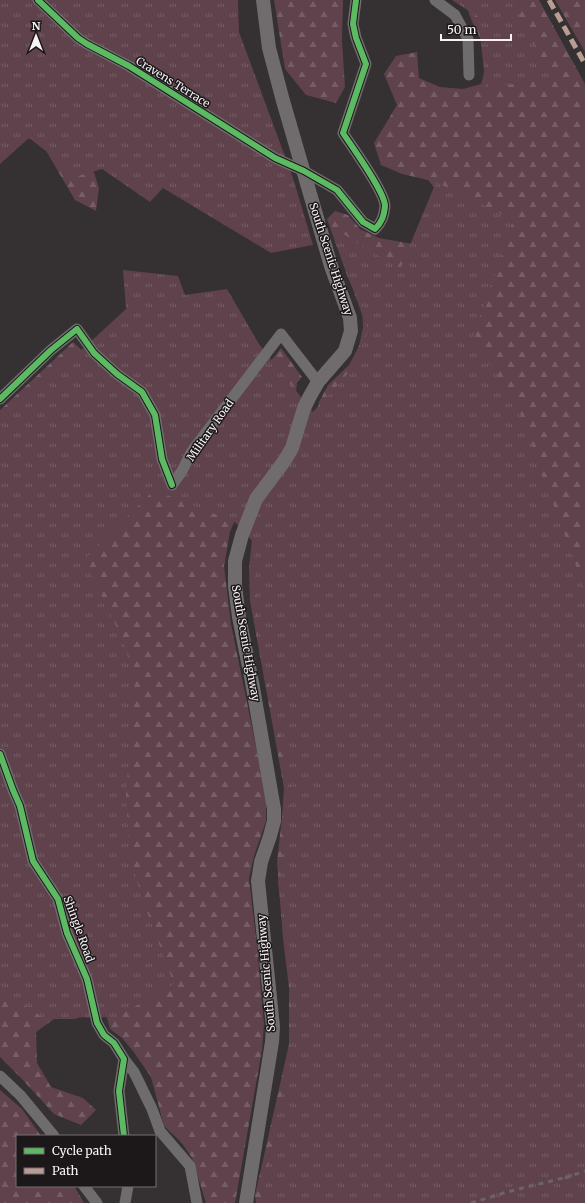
<svg xmlns="http://www.w3.org/2000/svg" width="585" height="1203" viewBox="0 0 585 1203" font-family="Merriweather,serif">
  <style>
    .forest { fill: url(#forest-firs) }
    .park { fill: url(#park-tufts) }
    .lines { fill: none; stroke-linecap: round; stroke-linejoin: round }
    .minor { stroke: #6e6c6d; stroke-width: 11 }
    .major { stroke: #706c6e; stroke-width: 14 }
    .rail { stroke: #6a6668; stroke-width: 3; stroke-dasharray: 5 5; stroke-linecap: butt }
    .quiet { stroke: #b99d93; stroke-width: 5; stroke-dasharray: 10 5; stroke-linecap: butt }
    .cycleway-casing { stroke: #1c1819; stroke-width: 8 }
    .cycleway { stroke: #5cba63; stroke-width: 6 }
    .labels { text-anchor: middle; dominant-baseline: central; stroke-width: 3; stroke-linejoin: round; paint-order: stroke }
    .street-label { font-size: 11px; fill: #f8f2f4; stroke: #1c1819 }
  </style>
  <defs>
    <pattern id="forest-firs" width="22" height="20" patternUnits="userSpaceOnUse"><rect width="22" height="20" fill="#5f424b"/><path d="M5 1l3.5 6h-7zM16 11l3.5 6h-7z" fill="#775e66"/></pattern>
    <pattern id="park-tufts" width="24" height="20" patternUnits="userSpaceOnUse"><rect width="24" height="20" fill="#5f424b"/><path d="M3 7l-1-3M5 7V3M7 7l1-3M15 17l-1-3M17 17v-4M19 17l1-3" fill="none" stroke="#775e66"/></pattern>
  </defs>
  <rect width="100%" height="100%" fill="#353032"/>
  <path class="forest" d="M0 0 83 139 99 188 96 211 75 200 39 139 8 138Z
    M274 0H343L342 41 345 87 336 103 306 95 285 69Z
    M468 0H539L585 84V1161L449 1203H256L255 1195 263 1160 289 1044V988L283 938 277 862 282 817 284 788 250 601 249 568 252 540 302 456 319 402 328 385 349 365 359 346 363 327 362 307 348 278 327 219 335 211 348 215 360 229 379 238 435 248 440 195 428 180 402 174 381 165 374 143 397 105 384 74 396 56 417 52 419 78 440 87 463 89 481 84C485 72 487 56 483 44 479 33 464 12 468 0Z
    M555 0H585V52Z
    M73 342 129 394 199 452 281 348 302 377 297 383 294 409 247 491 230 532 224 566 231 624 266 796V821L254 856 249 878 257 946 264 1024 262 1050 235 1203H206L192 1158 182 1143 164 1126 151 1077 133 1051 122 1038 110 1029 96 976 0 730V410Z
    M0 793 85 1010 76 1019H54L36 1032 37 1063 51 1087 83 1098 96 1110 81 1125 54 1114 21 1078 0 1057Z
    M0 1090 22 1109 41 1136H17V1186H74L84 1203H0Z"/>
  <path class="park" d="M0 0H238L239 32 293 178 313 245 271 253 163 188 150 202 102 169 78 176 29 138 0 164Z
    M452 0H511L551 77 486 89 478 17Z
    M436 182 514 220 473 336 519 410 585 591V1203H263L271 1145 289 1061 291 986 278 883 286 840 290 790 282 745 258 638 254 543 235 522 154 490 84 560 123 640 135 680 126 794 130 860 149 917 174 984 117 1017 43 1018 6 993 0 994V425L126 309 123 270 178 276 185 295 227 289 259 344 313 412 352 369 368 331 334 237 337 230 400 269Z"/>
  <g class="lines">
    <path class="minor" d="M38 0 78 38 87 44 129 66 275 158 304 171 337 190 363 222 375 229C382 222 384 216 385 206 385 192 352 147 343 133L366 64 356 38 353 24 356 0
      M435 0 455 15 468 39 469 75
      M0 399 51 350 77 329 94 353 117 374 142 392 155 415 162 459 172 485
      M172 485 182 471 192 451 281 334 318 382
      M0 754 13 790 20 806 33 861 58 899 67 933 87 979 97 1023 104 1035 114 1043 124 1059 119 1091 124 1136
      M124 1059 134 1072 152 1109 160 1131 190 1166 197 1203
      M0 1076 21 1096 54 1136
      M84 1186 97 1203
      M125 1203 128 1186"/>
    <path class="major" d="M246 1203 272 1042 273 1027 258 881 261 862 270 836 274 821V809L252 682 239 617 235 586V561L242 535 256 499 285 460 292 448 304 408 310 396 318 382 345 351 351 331 350 318 331 266 283 101 269 48 263 0"/>
    <path class="rail" d="M565 1178 585 1171
      M471 1203 507 1192 571 1176"/>
    <path class="quiet" d="M549 0 585 64"/>
    <defs>
      <path id="cycleway" d="M38 0 78 38 87 44 129 66 275 158 304 171 337 190 363 222 375 229C382 222 384 216 385 206 385 192 352 147 343 133L366 64 356 38 353 24 356 0
        M0 399 51 350 77 329 94 353 117 374 142 392 155 415 162 459 172 485
        M0 754 13 790 20 806 33 861 58 899 67 933 87 979 97 1023 104 1035 114 1043 124 1059 119 1091 124 1136"/>
    </defs>
    <use href="#cycleway" class="cycleway-casing"/>
    <use href="#cycleway" class="cycleway"/>
  </g>
  <g class="labels">
    <g class="street-label">
      <text transform="translate(173 82) rotate(32)">Cravens Terrace</text>
      <text transform="translate(331 259) rotate(72)">South Scenic Highway</text>
      <text transform="translate(210 430) rotate(-55)">Military Road</text>
      <text transform="translate(246 643) rotate(80)">South Scenic Highway</text>
      <text transform="translate(79 929) rotate(70)">Shingle Road</text>
      <text transform="translate(266 973) rotate(-95)">South Scenic Highway</text>
    </g>
  </g>
  <rect x="16" y="1135" width="140" height="52" fill="#1c1819" stroke="#746f71"/>
  <rect x="24" y="1148" width="20" height="6" fill="#5cba63" stroke="#746f71"/>
  <text x="52" y="1155" font-size="12" fill="#f8f2f4">Cycle path</text>
  <rect x="24" y="1168" width="20" height="6" fill="#b99d93" stroke="#746f71"/>
  <text x="52" y="1175" font-size="12" fill="#f8f2f4">Path</text>
  <g transform="translate(36 36)" stroke="#1c1819" stroke-width="3" paint-order="stroke">
  <path d="M0-3L7 15L0 10L-7 15Z" fill="#f8f2f4"/>
  <text y="-6" font-size="11" font-weight="bold" text-anchor="middle" fill="#f8f2f4">N</text>
  </g>
  <path d="M441 34v6h70v-6" fill="none" stroke="#f8f2f4" stroke-width="2"/>
  <text x="447" y="34" font-size="12" fill="#f8f2f4" stroke="#1c1819" stroke-width="3" paint-order="stroke">50 m</text>
</svg>
